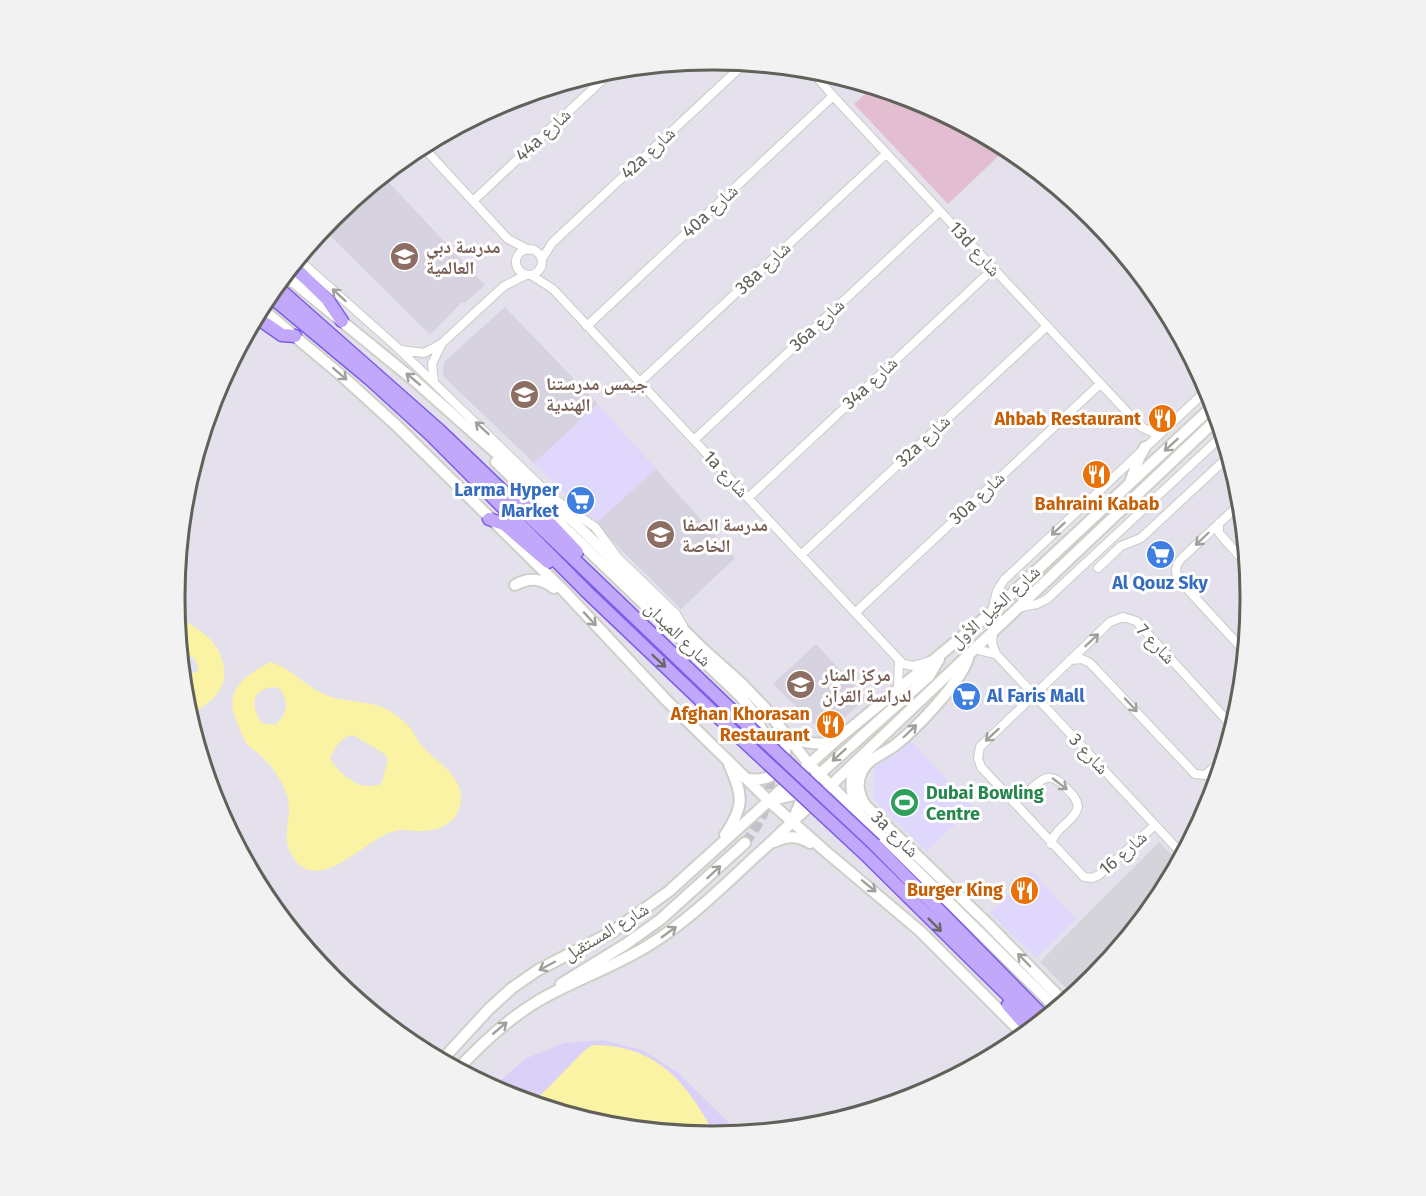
<svg xmlns="http://www.w3.org/2000/svg" width="1426" height="1196" viewBox="0 0 1426 1196" font-family="'Fira Sans','Noto Naskh Arabic',sans-serif">
  <style>
    .commercial { fill: #e0d7fc }
    .industrial { fill: #d5d4da }
    .education { fill: #d6d2df }
    .green { fill: #e3bed1 }
    .sand { fill: #dad0f8 }
    .water { fill: #faf3a3; fill-rule: evenodd }
    .lines { fill: none; stroke-linecap: round; stroke-linejoin: round }
    .secondary-tunnel { stroke: #c3c1c8; stroke-width: 10; stroke-dasharray: 10 5; stroke-linecap: butt }
    .street-casing { stroke: #cbcbc5; stroke-width: 10 }
    .secondary-casing { stroke: #cecfc7; stroke-width: 14 }
    .primary-casing { stroke: #7a5de9; stroke-width: 15 }
    .street { stroke: #fff; stroke-width: 8 }
    .secondary { stroke: #fff; stroke-width: 10 }
    .primary { stroke: #c2a8fa; stroke-width: 12 }
    .primary-bridge-casing { stroke: #7a5de9; stroke-width: 15; stroke-linecap: butt }
    .primary-bridge { stroke: #c2a8fa; stroke-width: 12 }
    .oneway { stroke: #a0a09c }
    .oneway2 { stroke: #6b686a }
    .labels { text-anchor: middle; dominant-baseline: central; stroke-width: 6; stroke-linejoin: round; paint-order: stroke }
    .street-label { font-size: 18px; fill: #61615a; stroke: #fff }
    .education-label { font-size: 18px; font-weight: bold; fill: #785e54; stroke: #fff; text-anchor: start }
    .food-label { font-size: 18px; font-weight: bold; fill: #c56008; stroke: #fff; text-anchor: end }
    .shop-label { font-size: 18px; font-weight: bold; fill: #366cbe; stroke: #fff; text-anchor: end }
    .leisure-label { font-size: 18px; font-weight: bold; fill: #27864d; stroke: #fff; text-anchor: start }
    .rim { fill: none; stroke: #61615a; stroke-width: 3 }
  </style>
  <rect width="100%" height="100%" fill="#e4e1ec"/>
  <path class="commercial" d="M598 404 656 469 595 524 534 463Z
    M907 737 973 807 927 852 873 799 874 768Z
    M1031 871 1076 919 1036 958 990 913Z"/>
  <path class="industrial" d="M1159 842 1179 862 1160 897 1093 979 1073 995 1040 962Z"/>
  <path class="education" d="M383 176 485 285 465 303H461L430 335 323 229 333 217Z
    M505 307 598 404 534 463 443 376 444 362Z
    M656 469 735 558 681 609 595 524Z
    M816 644 866 698 832 729 820 730 773 684Z"/>
  <path class="green" d="M873 87 919 101 1007 148 948 204 854 104Z"/>
  <path class="sand" d="M604 1040 642 1050 676 1071 739 1133 715 1136 706 1118 669 1071 638 1052 558 1079 533 1103 507 1095 494 1088 497 1083 527 1058 564 1043Z"/>
  <path class="water" d="M177 617C200 629 222 642 224 670 225 682 221 691 212 699 206 705 197 712 188 713L183 680 188 679 192 673 198 672C199 661 192 653 180 653Z
    M270 662C291 668 304 685 324 694 345 704 370 699 390 711 396 715 406 722 410 728 415 734 418 742 423 747 440 765 469 780 459 809 453 826 434 832 418 831 410 831 403 829 395 831 368 838 338 876 310 870 304 869 298 865 295 860 278 838 293 821 288 799 284 782 272 766 259 754 256 751 251 749 248 745 244 740 241 732 238 725 222 691 242 678 270 662ZM274 687 280 689C290 703 287 714 275 725L261 723C251 705 250 690 274 687ZM353 735 383 753 388 759 382 783C364 794 340 775 330 759 334 749 341 736 353 735Z
    M593 1045C657 1045 688 1083 715 1136L608 1126 533 1103 585 1050Z"/>
  <g class="lines">
    <path class="secondary-tunnel" d="M745 843C774 804 774 785 764 740"/>
    <defs>
      <path id="street" d="M811 70 833 96 1141 427 1159 435
        M422 146 508 239 529 250
        M473 201 613 70
        M516 262a13 13 0 1 1 26 0a13 13 0 1 1-26 0Z
        M298 259 399 349 552 497 595 527 618 558 676 614 683 626
        M542 259 552 243 745 63
        M531 275 553 289 903 664 913 666 930 661
        M587 326 833 96
        M401 350 424 353 441 344 504 286 526 275
        M434 381 432 364 441 345
        M640 382 886 154
        M694 440 940 211
        M748 498 993 269
        M1242 502 1182 558C1175 565 1174 573 1180 581L1246 653
        M1219 523V533L1248 566
        M801 555 1046 327
        M1098 568 1121 546 1141 538 1229 456
        M1017 608 1037 604 1047 599 1223 435
        M992 611 997 591 1004 580 1208 389
        M855 613 1100 384
        M993 631 992 643 996 654 1183 855
        M974 649 996 654
        M1070 660 1082 659 1090 663 1195 774 1205 775 1224 759
        M898 688 899 660
        M1013 802C1033 795 1043 762 1065 787 1071 793 1077 798 1078 807 1074 822 1054 828 1051 844
        M1155 825 1099 875 1092 878 1084 877 981 767 978 758 980 747 1110 622 1123 617 1136 621 1233 727"/>
      <path id="secondary" d="M285 275 415 381 575 523 704 650 741 683 765 708 809 764 1057 1009
        M261 308 342 376 397 426 564 591 667 701 769 801 824 850 920 931 1024 1035
        M496 462 741 697 752 711 762 730
        M1131 480 1139 458 1145 447
        M515 585C529 577 541 578 554 588
        M968 658C961 682 915 730 894 746 883 754 869 758 862 771 856 783 859 796 866 806L988 924 1064 1002
        M787 737C803 742 817 746 833 742
        M856 763C850 780 849 793 859 808
        M747 779C779 783 788 762 785 734
        M771 800 793 795H806
        M794 818 805 791 814 779 929 676 939 659
        M725 835C745 805 743 796 729 764
        M774 842C787 836 797 835 810 843
        M561 984 626 944 661 919 745 843
        M442 1060 489 1009 512 988 538 970 612 932 668 892 834 742 992 612 1214 405
        M458 1069C482 1043 508 1019 538 1001 574 980 614 967 649 945 693 918 730 879 768 845L1218 418"/>
      <path id="primary" d="M293 266 327 299 342 321
        M276 286 439 430 743 721
        M269 295 372 381 431 435 587 592 735 733
        M256 317 282 335 295 336
        M527 492 529 501 577 552
        M489 519 504 524 548 562
        M875 845 1045 1018
        M865 854 1037 1024
        M1008 1005 1030 1030"/>
    </defs>
    <use href="#street" class="street-casing"/>
    <use href="#secondary" class="secondary-casing"/>
    <use href="#primary" class="primary-casing"/>
    <use href="#street" class="street"/>
    <use href="#secondary" class="secondary"/>
    <use href="#primary" class="primary"/>
    <defs>
      <path id="primary-bridge" d="M743 721 875 845
        M735 733 865 854"/>
    </defs>
    <use href="#primary-bridge" class="primary-bridge-casing"/>
    <use href="#primary-bridge" class="primary-bridge"/>
  </g>
  <defs><path id="oneway-shaft" d="M-6 0H5M1.5-3L5.5 0L1.5 3" fill="none" stroke-width="1.6" stroke-linecap="round" stroke-linejoin="round" transform="scale(1.5)"/></defs>
  <g class="oneway">
    <use href="#oneway-shaft" transform="translate(339 295) rotate(-138)"/>
    <use href="#oneway-shaft" transform="translate(340 374) rotate(41)"/>
    <use href="#oneway-shaft" transform="translate(413 379) rotate(-140)"/>
    <use href="#oneway-shaft" transform="translate(482 428) rotate(-137)"/>
    <use href="#oneway-shaft" transform="translate(1171 445) rotate(137)"/>
    <use href="#oneway-shaft" transform="translate(1058 529) rotate(137)"/>
    <use href="#oneway-shaft" transform="translate(1202 539) rotate(136)"/>
    <use href="#oneway-shaft" transform="translate(590 619) rotate(47)"/>
    <use href="#oneway-shaft" transform="translate(1092 640) rotate(-43)"/>
    <use href="#oneway-shaft" transform="translate(1131 705) rotate(47)"/>
    <use href="#oneway-shaft" transform="translate(910 731) rotate(-44)"/>
    <use href="#oneway-shaft" transform="translate(992 735) rotate(137)"/>
    <use href="#oneway-shaft" transform="translate(839 755) rotate(138)"/>
    <use href="#oneway-shaft" transform="translate(1060 784) rotate(38)"/>
    <use href="#oneway-shaft" transform="translate(714 872) rotate(-43)"/>
    <use href="#oneway-shaft" transform="translate(869 886) rotate(39)"/>
    <use href="#oneway-shaft" transform="translate(669 932) rotate(-36)"/>
    <use href="#oneway-shaft" transform="translate(1024 960) rotate(-134)"/>
    <use href="#oneway-shaft" transform="translate(547 966) rotate(152)"/>
    <use href="#oneway-shaft" transform="translate(500 1028) rotate(-40)"/>
  </g>
  <g class="oneway2">
    <use href="#oneway-shaft" transform="translate(659 661) rotate(43)"/>
    <use href="#oneway-shaft" transform="translate(935 925) rotate(45)"/>
  </g>
  <defs>
    <symbol id="school-disc" viewBox="-11 -11 22 22"><circle r="9.5" fill="#8d6e63" stroke="#fff"/><path d="M0-5L7-2L0 1L-7-2ZM-4 1L0 2.5L4 1V4Q0 6-4 4Z" fill="#fff"/></symbol>
    <symbol id="restaurant-disc" viewBox="-11 -11 22 22"><circle r="9.5" fill="#e8710a" stroke="#fff"/><path d="M-5-6h1v4h1v-4h1v4h1v-4h1v5L-1.5 .5V6h-2V.5L-5-1ZM5-6V6H3V1.5H1.5Q1.5-4 5-6Z" fill="#fff"/></symbol>
    <symbol id="supermarket-disc" viewBox="-11 -11 22 22"><circle r="9.5" fill="#3f7fe0" stroke="#fff"/><path d="M-6-5.5h2.5l.6 2H6L4.5 2H-2.5L-4.4-4H-6ZM-1.5 3.2a1.3 1.3 0 1 0 .1 0ZM3 3.2a1.3 1.3 0 1 0 .1 0Z" fill="#fff"/></symbol>
    <symbol id="stadium-disc" viewBox="-11 -11 22 22"><circle r="9.5" fill="#2e9e5b" stroke="#fff"/><path d="M0-5a6.5 5 0 1 0 0 10a6.5 5 0 1 0 0-10ZM-3.5-1.8h7v3.6h-7Z" fill="#fff"/></symbol>
  </defs>
  <g fill-rule="evenodd">
    <use href="#school-disc" x="388" y="240" width="33" height="33"/>
    <use href="#school-disc" x="508" y="378" width="33" height="33"/>
    <use href="#restaurant-disc" x="1146" y="402" width="33" height="33"/>
    <use href="#restaurant-disc" x="1080" y="458" width="33" height="33"/>
    <use href="#supermarket-disc" x="564" y="484" width="33" height="33"/>
    <use href="#school-disc" x="644" y="518" width="33" height="33"/>
    <use href="#supermarket-disc" x="1144" y="538" width="33" height="33"/>
    <use href="#school-disc" x="784" y="668" width="33" height="33"/>
    <use href="#supermarket-disc" x="950" y="680" width="33" height="33"/>
    <use href="#restaurant-disc" x="814" y="708" width="33" height="33"/>
    <use href="#stadium-disc" x="888" y="786" width="33" height="33"/>
    <use href="#restaurant-disc" x="1008" y="874" width="33" height="33"/>
  </g>
  <g class="labels">
    <g class="street-label">
      <text transform="translate(543 135) rotate(-43)">44a شارع</text>
      <text transform="translate(648 153) rotate(-43)">42a شارع</text>
      <text transform="translate(710 211) rotate(-43)">40a شارع</text>
      <text transform="translate(975 249) rotate(48)">13d شارع</text>
      <text transform="translate(763 268) rotate(-43)">38a شارع</text>
      <text transform="translate(817 325) rotate(-43)">36a شارع</text>
      <text transform="translate(870 383) rotate(-43)">34a شارع</text>
      <text transform="translate(923 441) rotate(-43)">32a شارع</text>
      <text transform="translate(726 474) rotate(47)">1a شارع</text>
      <text transform="translate(977 498) rotate(-43)">30a شارع</text>
      <text transform="translate(995 607) rotate(-42)">شارع الخيل الأول</text>
      <text transform="translate(678 634) rotate(44)">شارع الميدان</text>
      <text transform="translate(1156 644) rotate(47)">شارع 7</text>
      <text transform="translate(1089 754) rotate(47)">شارع 3</text>
      <text transform="translate(895 834) rotate(44)">3a شارع</text>
      <text transform="translate(1123 853) rotate(-41)">شارع 16</text>
      <text transform="translate(606 932) rotate(-31)">شارع المستقبل</text>
    </g>
    <g class="education-label">
      <text x="426" y="247">مدرسة دبي<tspan x="426" dy="21">العالمية</tspan></text>
      <text x="546" y="384">جيمس مدرستنا<tspan x="546" dy="21">الهندية</tspan></text>
      <text x="682" y="525">مدرسة الصفا<tspan x="682" dy="21">الخاصة</tspan></text>
      <text x="822" y="675">مركز المنار<tspan x="822" dy="21">لدراسة القرآن</tspan></text>
    </g>
    <g class="food-label">
      <text x="1141" y="419">Ahbab Restaurant</text>
      <text x="1097" y="504" text-anchor="middle">Bahraini Kabab</text>
      <text x="810" y="714">Afghan Khorasan<tspan x="810" dy="21">Restaurant</tspan></text>
      <text x="1003" y="890">Burger King</text>
    </g>
    <g class="shop-label">
      <text x="559" y="490">Larma Hyper<tspan x="559" dy="21">Market</tspan></text>
      <text x="1160" y="583" text-anchor="middle">Al Qouz Sky</text>
      <text x="987" y="696" text-anchor="start">Al Faris Mall</text>
    </g>
    <g class="leisure-label">
      <text x="926" y="793">Dubai Bowling<tspan x="926" dy="21">Centre</tspan></text>
    </g>
  </g>
  <path d="M0 0H1426V1196H0ZM712 70H713A527 527 0 0 1 1240 597V599A527 527 0 0 1 713 1126H712A527 527 0 0 1 185 599V597A527 527 0 0 1 712 70Z" fill="#f2f2f2" fill-rule="evenodd"/>
  <path class="rim" d="M712 70H713A527 527 0 0 1 1240 597V599A527 527 0 0 1 713 1126H712A527 527 0 0 1 185 599V597A527 527 0 0 1 712 70Z"/>
</svg>
